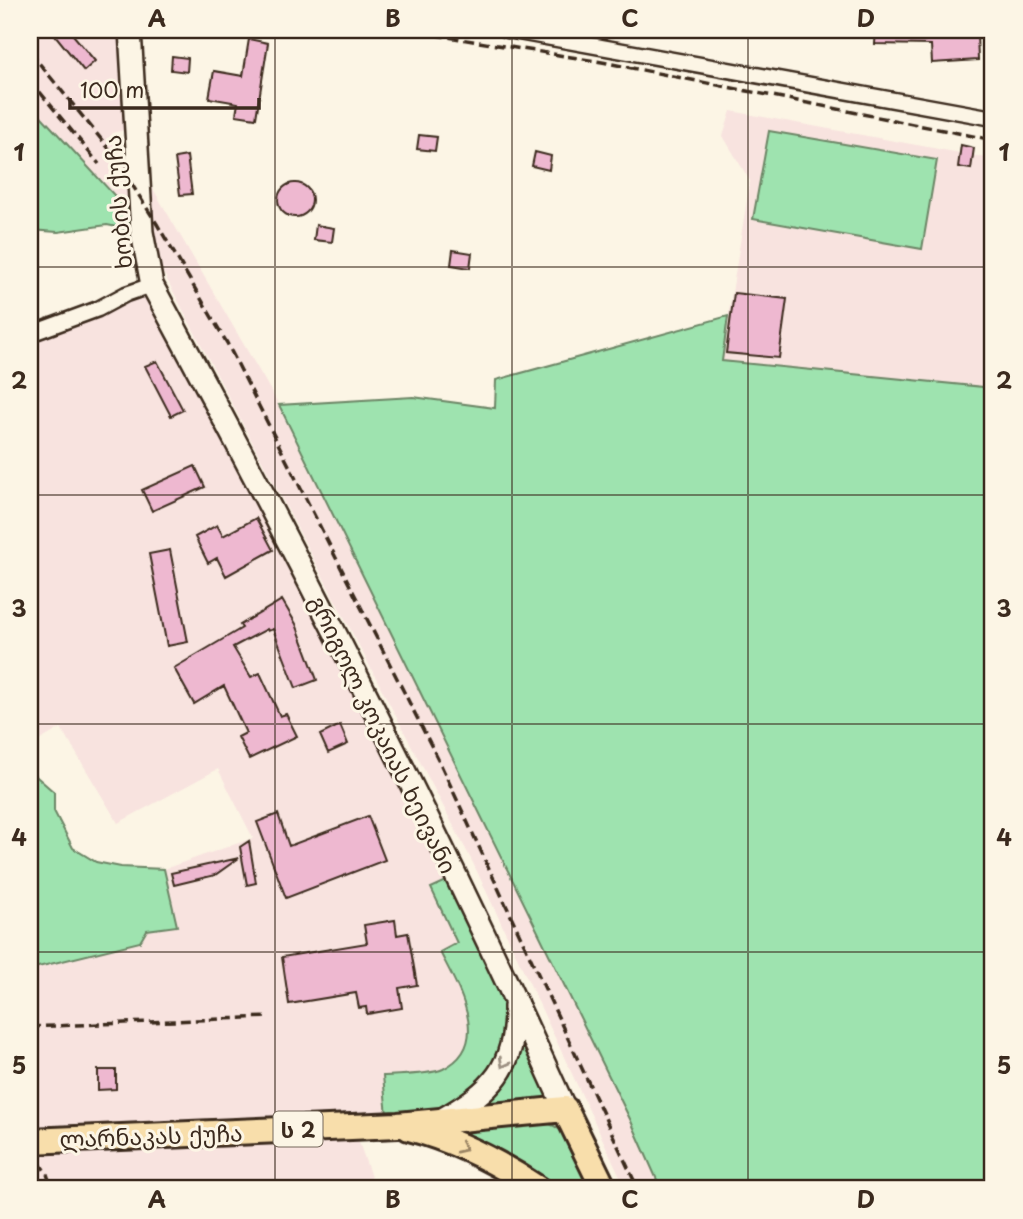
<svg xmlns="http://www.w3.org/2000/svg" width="1023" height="1219" viewBox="0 0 1023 1219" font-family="'Playpen Sans','Noto Sans Georgian',sans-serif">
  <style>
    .built { fill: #f8e3df }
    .green { fill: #9ee3af; stroke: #6c8666; stroke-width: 2 }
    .building { fill: #eeb8d0; stroke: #3b2a1e; stroke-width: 2 }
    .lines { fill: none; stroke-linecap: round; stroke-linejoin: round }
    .minor-casing { stroke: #3b2a1e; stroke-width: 19 }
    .secondary-casing { stroke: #3b2a1e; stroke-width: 26 }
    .trunk-casing { stroke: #3b2a1e; stroke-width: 30 }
    .minor { stroke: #fcf5e5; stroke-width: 14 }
    .secondary { stroke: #fcf5e5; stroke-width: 21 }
    .trunk { stroke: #f8deab; stroke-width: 24 }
    .rail { stroke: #3b2a1e; stroke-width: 3.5; stroke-dasharray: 10 5; stroke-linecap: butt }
    .oneway { stroke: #9c9082 }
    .oneway2 { stroke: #9a8464 }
    .grid { fill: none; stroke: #3b2a1e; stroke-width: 2; stroke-opacity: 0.55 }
    .labels { text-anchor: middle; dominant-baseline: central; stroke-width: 6; stroke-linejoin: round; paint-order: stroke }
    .shield { fill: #fcf5e5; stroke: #75675a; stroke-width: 2 }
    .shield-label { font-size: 21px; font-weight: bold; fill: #3b2a1e }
    .street-label { font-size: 23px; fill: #3b2a1e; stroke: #fcf5e5 }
    .neatline { fill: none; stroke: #3b2a1e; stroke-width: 2.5 }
    .grid-label { font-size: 23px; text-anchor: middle; font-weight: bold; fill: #3b2a1e }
  </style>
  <rect width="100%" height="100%" fill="#fcf5e5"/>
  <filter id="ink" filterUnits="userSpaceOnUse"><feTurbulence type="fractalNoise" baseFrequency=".0143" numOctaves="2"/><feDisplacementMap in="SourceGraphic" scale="14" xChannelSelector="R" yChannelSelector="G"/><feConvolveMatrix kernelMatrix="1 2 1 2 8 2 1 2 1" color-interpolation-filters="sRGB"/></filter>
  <g filter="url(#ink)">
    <path class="built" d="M30 30H119L129 129 112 133 152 187 279 405 630 1119 661 1189H626L473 863 142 232 126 208 30 104Z
      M731 111 993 159V388L721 361 750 181 723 136Z
      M152 285 455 877 431 888 458 943 441 953 467 1008 469 1036 461 1056 442 1070 383 1077 388 1125 354 1127 375 1189H30V969L139 942 146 930 177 926 164 869 253 838 218 769 118 823 61 728 30 746V334Z"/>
    <path class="green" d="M30 104 126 208 142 232 107 225 58 232 30 230Z
      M769 131 937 160 922 249 753 219Z
      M728 316 722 361 993 388V1189H661L630 1119 279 405 413 397 495 408 496 380Z
      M30 771 54 792V811L73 848 96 862 121 867 164 869 177 926 147 930 140 942 30 969Z
      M455 877 515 997V1032L472 1102 388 1125 383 1076C399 1075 430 1075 443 1069 494 1044 457 986 440 952L457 943 431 888Z
      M523 1040 547 1095 544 1098 481 1105C501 1083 515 1070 523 1040Z
      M549 1124C574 1131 584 1167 596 1189H552L458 1132 462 1128Z"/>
    <path class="building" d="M51 30H69L95 61 84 71Z
      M876 30H928V32L955 31V36L977 34 978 60 932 63 931 45 875 44Z
      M249 39 268 43 256 118 236 115 238 103 209 98 214 71 243 76Z
      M172 56 188 58 187 72 171 70Z
      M419 135 437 137 435 151 417 149Z
      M961 145 974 148 971 169 958 167Z
      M535 152 551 156 549 170 532 166Z
      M187 156 192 194 180 195 175 158Z
      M278 200a17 17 0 1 1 34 0a17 17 0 1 1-34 0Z
      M316 225 334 228 332 242 314 240Z
      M453 250 472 253 470 268 451 265Z
      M734 293 787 299 779 358 726 353Z
      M157 361 183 410 171 416 145 366Z
      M195 466 205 487 152 511 142 490Z
      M256 518 273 550 226 576 217 558 208 563 195 537 217 525 223 536Z
      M170 550 188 642 167 646 149 554Z
      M282 600 296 624 317 680 296 688 273 629 268 631 267 629 233 647 251 677 260 673 280 716 286 714 297 736 249 759 238 737 246 733 224 686 194 704 174 668 242 628 240 625Z
      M340 725 348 744 328 753 320 735Z
      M278 814 289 846 368 816 385 860 286 898 257 822Z
      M249 841 256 883 247 885 240 847Z
      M239 858 215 875 174 885 171 873Z
      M395 920 397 935 408 933 417 985 399 988 402 1008 367 1014 366 1007 359 1008 356 993 289 1004 282 957 367 943 364 925Z
      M98 1070H116V1089L98 1090Z"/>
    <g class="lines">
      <defs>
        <path id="minor" d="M507 30 993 118
          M30 334 98 309 126 294 152 285"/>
        <path id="secondary" d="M130 30 142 232 152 285C298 555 439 829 565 1109
          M441 1120C492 1091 516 1068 515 1006"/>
        <path id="trunk" d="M409 1128C455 1140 500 1163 538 1189
          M30 1141 398 1125 565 1109 604 1189"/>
      </defs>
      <use href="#minor" class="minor-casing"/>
      <use href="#secondary" class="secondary-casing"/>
      <use href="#trunk" class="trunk-casing"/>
      <use href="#minor" class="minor"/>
      <use href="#secondary" class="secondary"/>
      <use href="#trunk" class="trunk"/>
      <path class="rail" d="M405 30 602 62 993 140
        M30 52 110 150 157 224 227 343 440 763 638 1189
        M30 80 99 164
        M30 1027 269 1017
        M30 1149 47 1174 52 1189"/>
    </g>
    <defs><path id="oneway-chevron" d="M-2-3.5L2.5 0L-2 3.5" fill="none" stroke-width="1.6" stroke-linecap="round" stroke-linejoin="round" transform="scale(1.75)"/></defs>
    <use class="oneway" href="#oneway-chevron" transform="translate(504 1063) rotate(118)"/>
    <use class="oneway2" href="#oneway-chevron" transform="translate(462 1148) rotate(24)"/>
  </g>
  <path class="grid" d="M275 30V1189M512 30V1189M748 30V1189M30 267H993M30 495H993M30 724H993M30 952H993"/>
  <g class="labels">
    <rect class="shield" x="273.5" y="1111.5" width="49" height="35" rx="5"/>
    <g class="shield-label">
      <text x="298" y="1129">ს 2</text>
    </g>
    <g class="street-label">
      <text transform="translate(117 202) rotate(-95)">ხობის ქუჩა</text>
      <text transform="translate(384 734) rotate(64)">გრიგოლ კოკაიას ხეივანი</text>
      <text transform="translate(151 1135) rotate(-2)">ლარნაკას ქუჩა</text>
    </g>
  </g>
  <rect width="1023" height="1219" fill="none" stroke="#fcf5e5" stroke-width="77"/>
  <path d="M70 98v10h189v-10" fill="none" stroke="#3b2a1e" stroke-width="3.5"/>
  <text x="80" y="98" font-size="21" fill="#3b2a1e" stroke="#fcf5e5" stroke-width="5" paint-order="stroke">100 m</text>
  <rect x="38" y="38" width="946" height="1142" class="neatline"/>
  <g class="grid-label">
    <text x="157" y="27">A</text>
    <text x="393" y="27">B</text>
    <text x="630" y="27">C</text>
    <text x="866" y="27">D</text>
    <text x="19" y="161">1</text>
    <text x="1004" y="161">1</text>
    <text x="19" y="389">2</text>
    <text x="1004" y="389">2</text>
    <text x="19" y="617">3</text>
    <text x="1004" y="617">3</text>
    <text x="19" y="846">4</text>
    <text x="1004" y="846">4</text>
    <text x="19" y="1074">5</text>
    <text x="1004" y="1074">5</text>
    <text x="157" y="1208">A</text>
    <text x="393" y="1208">B</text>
    <text x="630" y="1208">C</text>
    <text x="866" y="1208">D</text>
  </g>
</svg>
